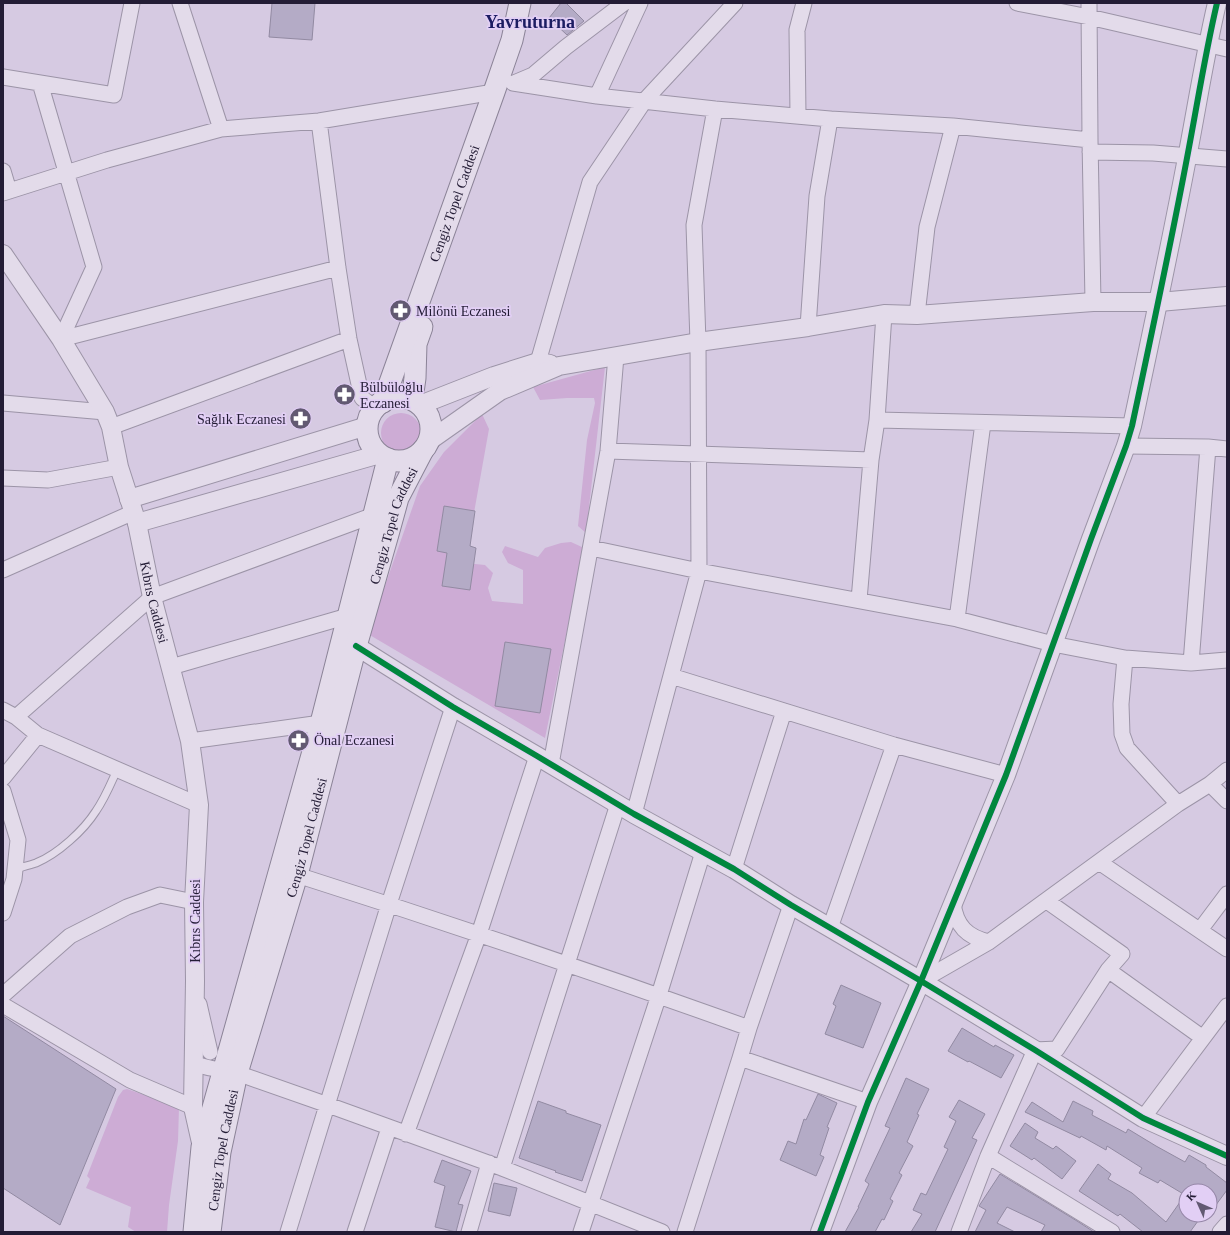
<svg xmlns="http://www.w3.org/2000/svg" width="1230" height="1235" viewBox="0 0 1230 1235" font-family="Georgia,serif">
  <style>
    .green { fill: #cdacd5 }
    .building { fill: #b4abc6; stroke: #928aa2 }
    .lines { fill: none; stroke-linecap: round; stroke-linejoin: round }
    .service-casing { stroke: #9c94a7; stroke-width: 9 }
    .minor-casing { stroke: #9c94a7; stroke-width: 17 }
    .tertiary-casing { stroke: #9c94a7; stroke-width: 20 }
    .secondary-casing { stroke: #8b8397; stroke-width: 23 }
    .service { stroke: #e3dbea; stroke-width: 7 }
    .minor { stroke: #e3dbea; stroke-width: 15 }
    .tertiary { stroke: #e3dbea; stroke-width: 18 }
    .secondary { stroke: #e3dbea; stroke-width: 21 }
    .cycleway-casing { stroke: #e2cff5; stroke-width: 8 }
    .cycleway { stroke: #00873e; stroke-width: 6 }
    .labels { text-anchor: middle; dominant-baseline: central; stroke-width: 3.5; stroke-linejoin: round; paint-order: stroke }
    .street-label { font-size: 14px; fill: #231c35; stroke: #e2cff5 }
    .poi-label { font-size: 14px; fill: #231c35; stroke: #e2cff5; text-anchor: start }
    .district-label { font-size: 18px; font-weight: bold; fill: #1c1c62; stroke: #e2cff5 }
  </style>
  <rect width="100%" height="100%" fill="#d6cae2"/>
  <path class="green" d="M605 367 586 533 578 526 587 440 595 403 594 398H567L540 400 533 387Z
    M381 433a20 20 0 1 1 40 0a20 20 0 1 1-40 0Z
    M482 414 489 429 465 563 485 565 493 573 488 588 492 601 523 604V570L508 563 502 552 505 546 538 557 545 548 561 543 571 542 584 548 545 738 368 634 420 486 444 452Z
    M127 1089 179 1107 178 1141 169 1205 167 1232H136L128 1227 131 1207 86 1188 90 1179 87 1176 118 1097 123 1090Z"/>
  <path class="building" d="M272 3H315L312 40 269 37Z
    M561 3H566L584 21 567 35 549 18Z
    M444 506 475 511 470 546 476 548 470 590 442 586 447 553 437 551Z
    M505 642 551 649 540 713 495 706Z
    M841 985 881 1003 863 1048 825 1034 836 1006 833 1004Z
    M3 1016 116 1089 60 1225 3 1188Z
    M962 1028 994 1047 995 1045 1014 1055 1001 1078 969 1061 968 1062 948 1051Z
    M906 1078 929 1089 917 1114 919 1115 907 1142 913 1146 899 1173 902 1175 890 1199 893 1201 884 1220 882 1219 875 1232H845L859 1207H858L869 1184 865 1181 890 1128 885 1126Z
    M818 1094 837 1103 827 1127 829 1128 820 1155 824 1157 816 1176 780 1160 788 1141 796 1144 804 1119 806 1120Z
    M959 1100 985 1114 972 1138 977 1140 935 1232H911L922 1214 913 1210 921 1193 926 1195 948 1149 944 1147 956 1121 949 1117Z
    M538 1101 566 1111V1113L601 1125 582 1181 555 1172 556 1171 519 1158Z
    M1073 1101 1093 1111 1092 1115 1126 1133 1128 1129 1156 1146 1185 1162 1189 1155 1206 1165V1167L1227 1183V1190L1210 1213V1191H1186V1215H1190L1198 1221 1190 1232H1143L1120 1214 1118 1216 1079 1191 1098 1164 1111 1174 1108 1179 1132 1193 1166 1222 1185 1195 1160 1180 1158 1183 1139 1173 1142 1168 1107 1146 1106 1150 1081 1136 1080 1138 1025 1112 1032 1102 1063 1122Z
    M1025 1123 1038 1132 1035 1138 1053 1149 1056 1146 1076 1161 1062 1179 1034 1158 1032 1160 1010 1146Z
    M442 1160 471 1171 458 1204 463 1205 456 1232 435 1227 445 1186 434 1182Z
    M1000 1174 1077 1221 1094 1232H1041L1045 1225 1007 1207 997 1223 1015 1232H975L986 1210 979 1206Z
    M494 1183 517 1188 510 1216 488 1211Z"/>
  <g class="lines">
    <defs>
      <path id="service" d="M15 869C22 867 30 865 36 863 58 854 84 830 96 811 105 798 111 783 117 770"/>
      <path id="minor" d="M180 3 221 129
        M1017 3 1089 17 1227 49
        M1089 3 1090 140 1093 302
        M3 77 114 95 132 3
        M40 83 94 267 61 339
        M513 83 597 96 715 109 830 119 953 126 1090 140
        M514 83 533 75 566 47 624 3
        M597 96 640 3
        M798 116 797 30 804 3
        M319 121 338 268 349 339 362 398 375 408
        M1090 152 1153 153 1227 159
        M3 171 9 191
        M3 193 107 160 221 129 319 121 494 92
        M917 315 927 227 953 126
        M808 327 817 196 830 119
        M61 339 338 268
        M538 362 590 182 645 100 735 3
        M3 403 105 412
        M877 420 1132 426
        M111 427 349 339
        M1126 446 1208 447 1227 449
        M608 451 871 460
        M3 478 48 480 119 467
        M591 548 699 571 957 619 1053 644 1125 658 1191 663 1227 660
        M3 570 134 512
        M859 600 871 460 877 420 884 314
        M957 619 983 423
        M1125 658 1121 704 1122 734 1127 748 1178 804
        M1191 663 1208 447
        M171 667 348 616
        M671 676 894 745 1006 775
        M3 710 16 717 38 735 199 805
        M16 717 152 597 374 515
        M190 741 321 723
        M551 764 608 451 616 356
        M3 778 38 735
        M1210 784 1227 801
        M3 791 18 840 14 879 3 913
        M634 814 699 571 698 342 694 225 715 109
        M1099 862 1227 949
        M734 869 784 711
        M297 875C448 923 599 974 749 1028
        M953 903C956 926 967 937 989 942
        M830 928 894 745
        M1200 930 1227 894
        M1108 970 1203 1038
        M921 981 989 942 1178 804 1210 784 1227 770
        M3 995 70 936 127 907 160 895 194 902
        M199 1004 210 1052
        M3 1005 130 1080 193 1107
        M740 1058 868 1102
        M194 1064 210 1068 237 1073 328 1105 502 1168 662 1232
        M1143 1118 1227 1006
        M406 1134 479 934 537 756
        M988 1156 1112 1232
        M502 1168 618 804
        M288 1232 389 904 453 707
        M355 1232 389 1128
        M469 1232 489 1163
        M581 1232 659 995 703 852
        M685 1232 740 1058 749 1028 791 905
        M959 1232 988 1156 1035 1050 1057 1049 1108 970 1122 954 1047 901
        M1220 1232 1227 1224"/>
      <g id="tertiary">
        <path id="s1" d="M3 254 61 339 105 412 111 427 119 467 137 523 152 597 190 741 199 805 194 902 195 981 193 1107 202 1147"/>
        <path d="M420 405 494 376 538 362 550 364"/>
        <path d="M429 441 500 391 559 366 698 342 808 327 884 314 917 315 1093 302H1159L1227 296"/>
        <path d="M129 499 367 426"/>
        <path d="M137 523 380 454"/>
        <path d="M356 646 453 707 537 756 634 814 734 869 791 905 921 981 1035 1050 1143 1118 1227 1156"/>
        <path d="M820 1232 868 1102 921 981 1006 775 1091 539 1126 446 1132 426C1151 337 1170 248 1187 158 1197 106 1205 54 1217 3"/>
      </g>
      <g id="secondary">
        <circle cx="399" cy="429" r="32"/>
        <path d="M412 399 415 378 416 344 422 327"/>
        <path id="s2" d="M383 402 494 92 512 40 520 3"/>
        <path d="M194 1232 202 1147 321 723 388 459"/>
        <path id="s3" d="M210 1232 220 1152 237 1073 297 875 356 646 388 534 398 498 423 450"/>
      </g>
    </defs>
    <use href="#service" class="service-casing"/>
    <use href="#minor" class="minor-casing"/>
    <use href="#tertiary" class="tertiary-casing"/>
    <use href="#secondary" class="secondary-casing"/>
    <use href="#service" class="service"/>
    <use href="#minor" class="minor"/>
    <use href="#tertiary" class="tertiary"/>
    <use href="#secondary" class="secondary"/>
    <defs>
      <path id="cycleway" d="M356 646 453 707 537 756 634 814 734 869 791 905 921 981 1035 1050 1143 1118 1227 1156
        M820 1232 868 1102 921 981 1006 775 1091 539 1126 446 1132 426C1151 337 1170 248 1187 158 1197 106 1205 54 1217 3"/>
    </defs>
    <use href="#cycleway" class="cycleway-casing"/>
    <use href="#cycleway" class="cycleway"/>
  </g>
  <defs>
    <symbol id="pharmacy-disc" viewBox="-11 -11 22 22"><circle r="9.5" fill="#625972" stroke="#e2cff5"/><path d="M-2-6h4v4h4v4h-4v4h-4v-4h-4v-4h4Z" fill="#fff"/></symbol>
  </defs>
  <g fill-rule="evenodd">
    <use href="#pharmacy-disc" x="388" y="298" width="25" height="25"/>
    <use href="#pharmacy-disc" x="332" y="382" width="25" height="25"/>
    <use href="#pharmacy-disc" x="288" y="406" width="25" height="25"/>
    <use href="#pharmacy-disc" x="286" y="728" width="25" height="25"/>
  </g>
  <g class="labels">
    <g class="street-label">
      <text stroke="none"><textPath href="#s2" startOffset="211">Cengiz Topel Caddesi</textPath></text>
      <text stroke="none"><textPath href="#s3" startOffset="731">Cengiz Topel Caddesi</textPath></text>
      <text stroke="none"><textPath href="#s1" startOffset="385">Kıbrıs Caddesi</textPath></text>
      <text stroke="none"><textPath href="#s3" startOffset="407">Cengiz Topel Caddesi</textPath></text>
      <text transform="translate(195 921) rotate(-90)">Kıbrıs Caddesi</text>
      <text stroke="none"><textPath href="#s3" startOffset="83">Cengiz Topel Caddesi</textPath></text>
    </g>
    <g class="poi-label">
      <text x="416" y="311">Milönü Eczanesi</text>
      <text x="360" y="387">Bülbüloğlu<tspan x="360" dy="16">Eczanesi</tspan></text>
      <text x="286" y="419" text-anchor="end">Sağlık Eczanesi</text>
      <text x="314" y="740">Önal Eczanesi</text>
    </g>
    <g class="district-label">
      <text x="530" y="22">Yavruturna</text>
    </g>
  </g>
  <rect width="1230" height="1235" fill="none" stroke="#231c35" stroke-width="8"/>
  <g transform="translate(1198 1203) rotate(315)"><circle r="19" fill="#e2cff5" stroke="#9687a8"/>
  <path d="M0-3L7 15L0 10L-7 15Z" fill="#625972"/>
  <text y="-6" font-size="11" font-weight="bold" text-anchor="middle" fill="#231c35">K</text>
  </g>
</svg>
